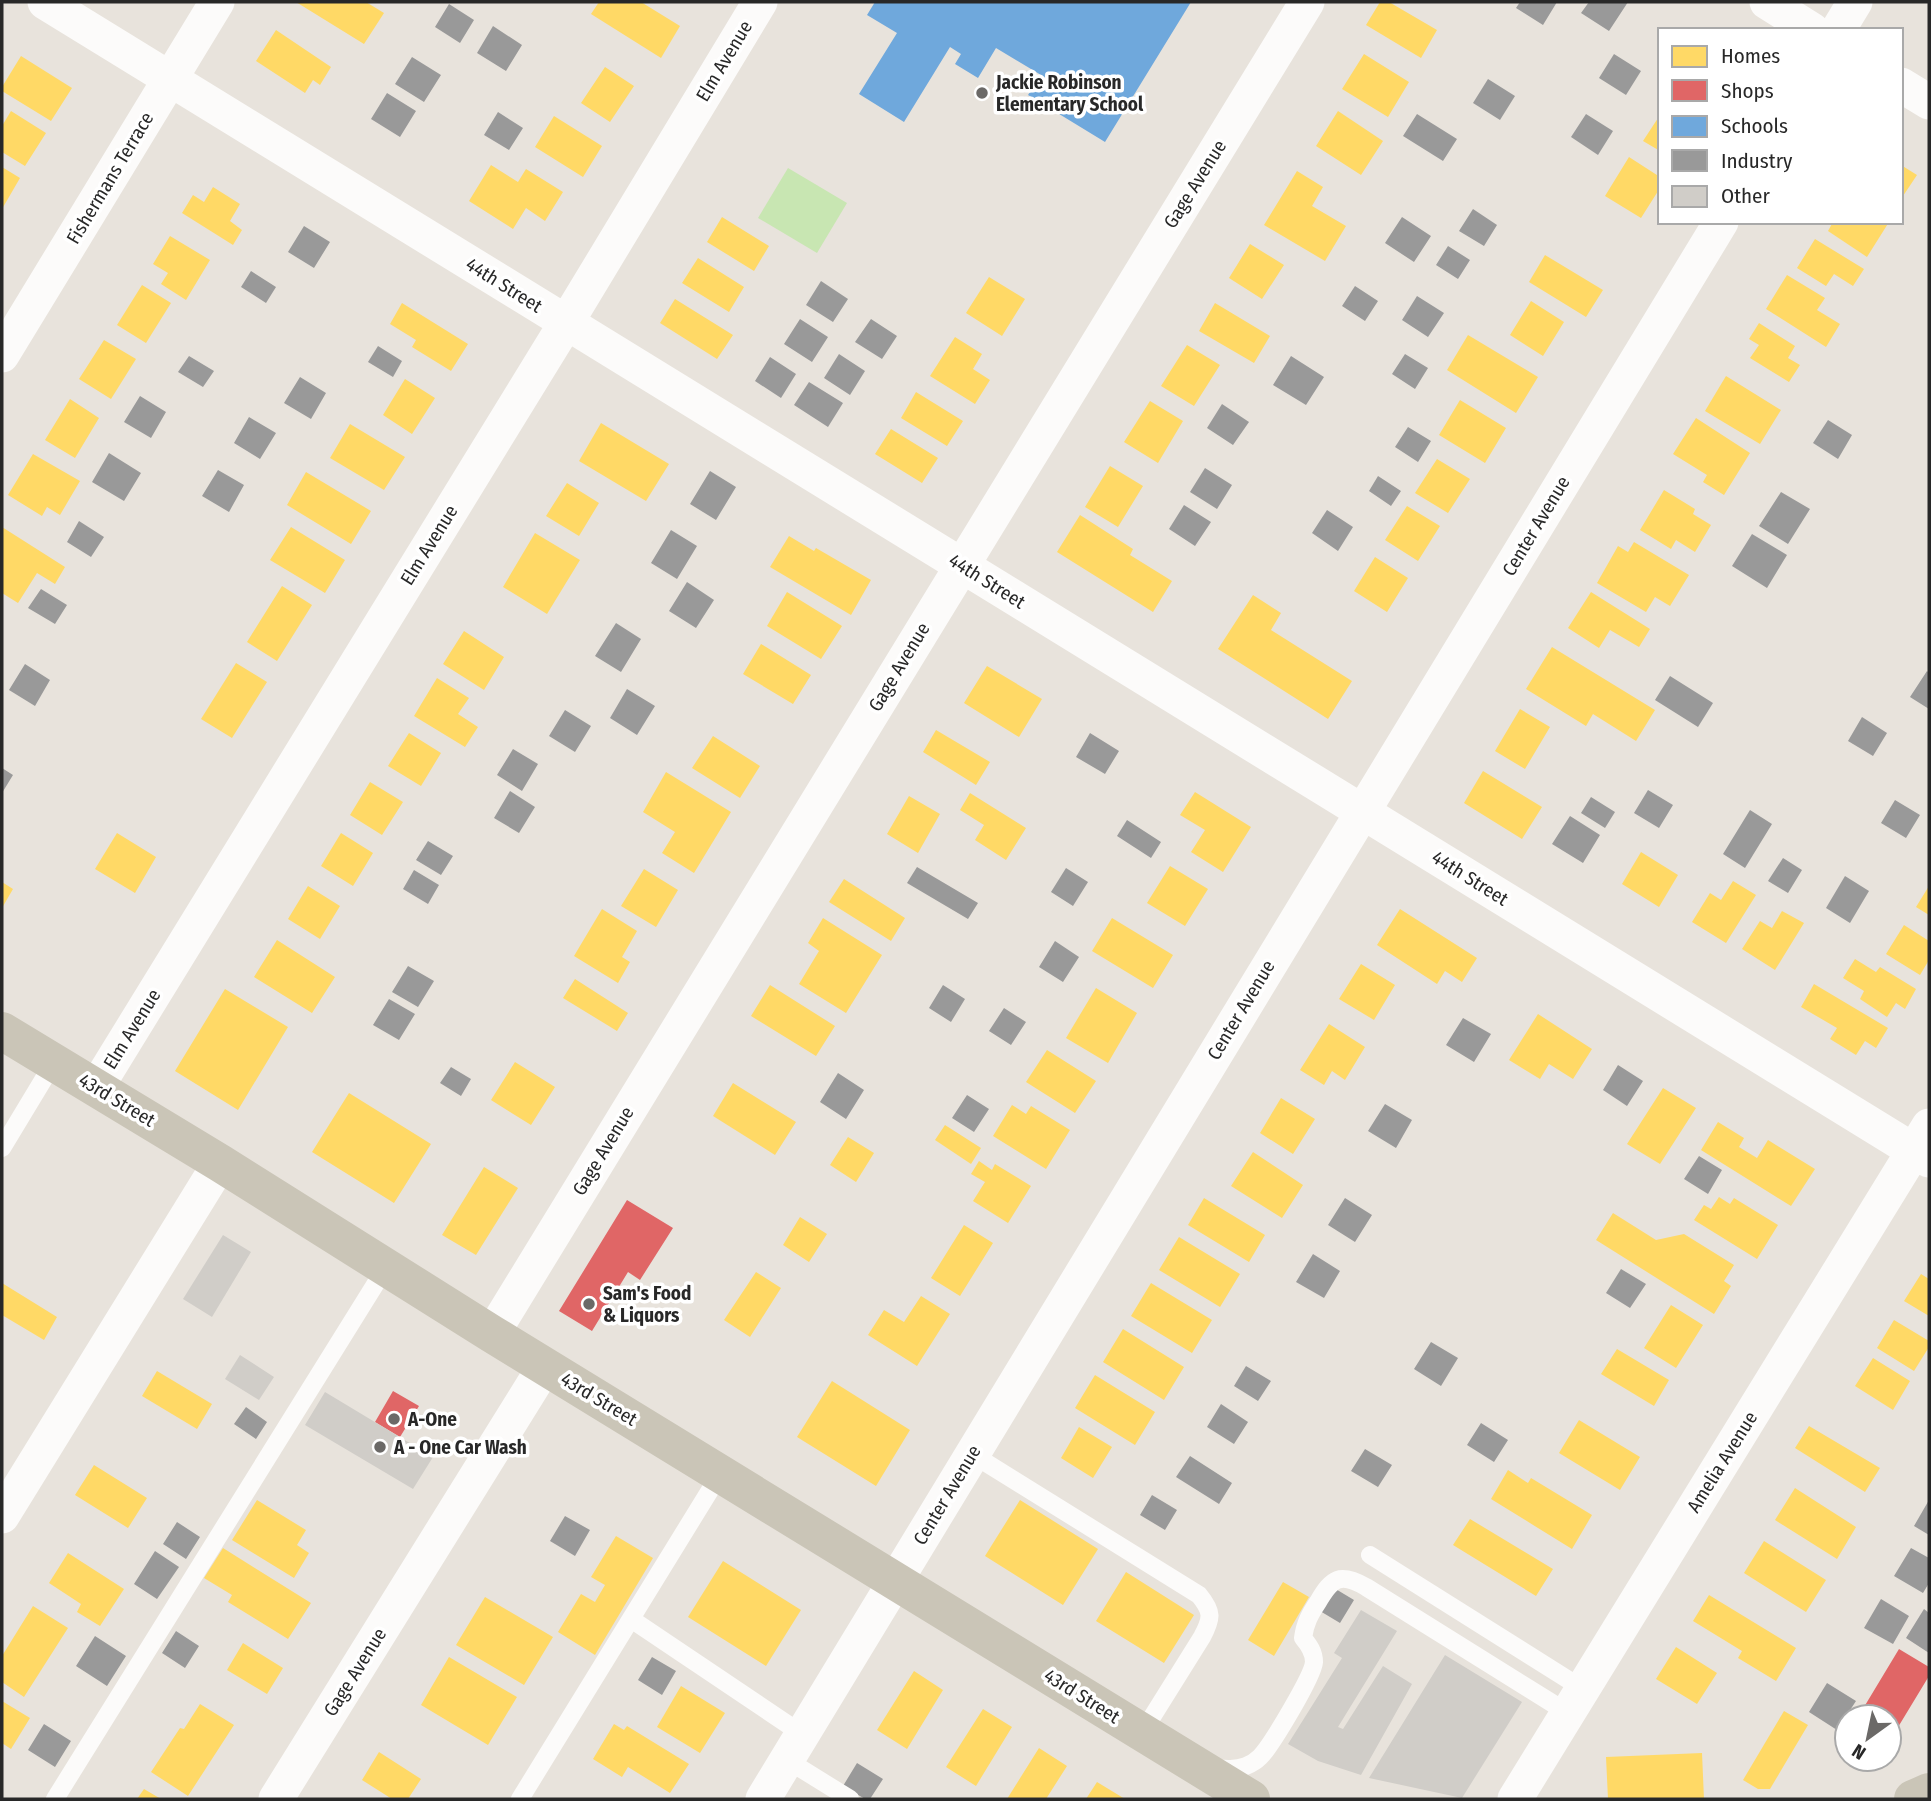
<svg xmlns="http://www.w3.org/2000/svg" width="1931" height="1801" viewBox="0 0 1931 1801" font-family="'Fira Sans Condensed',sans-serif">
  <style>
    .park { fill: #c8e6b2 }
    .homes { fill: #ffd966 }
    .shops { fill: #e06666 }
    .schools { fill: #6fa8dc }
    .industry { fill: #999 }
    .building { fill: #d0cdc8 }
    .lines { fill: none; stroke-linecap: round; stroke-linejoin: round }
    .service { stroke: #fcfbfa; stroke-width: 18 }
    .minor { stroke: #fcfbfa; stroke-width: 35 }
    .primary { stroke: #cac5b7; stroke-width: 38 }
    .poi-dot { fill: #6b6967; stroke: #fff; stroke-width: 2.5 }
    .labels { text-anchor: middle; dominant-baseline: central; stroke-width: 7; stroke-linejoin: round; paint-order: stroke }
    .street-label { font-size: 19px; fill: #282828; stroke: #fff }
    .poi-label { font-size: 19px; font-weight: bold; fill: #282828; stroke: #fff; text-anchor: start }
  </style>
  <rect width="100%" height="100%" fill="#e8e3dc"/>
  <path class="park" d="M788 168 847 203 817 253 758 218Z"/>
  <path class="homes" d="M296 2H366L384 13 364 44Z
    M599 2H641L680 26 661 58 591 14Z
    M1380 2H1389L1437 30 1421 58 1366 25Z
    M276 30 331 67 320 85 313 80 305 93 256 61Z
    M1364 54 1409 82 1388 117 1342 89Z
    M21 56 72 88 51 121 2 91V87Z
    M605 67 634 86 610 122 581 103Z
    M11 111 46 133 25 166 2 152V126Z
    M1338 111 1383 141 1361 175 1316 146Z
    M1660 115V151L1643 141Z
    M554 116 602 146 583 177 535 147Z
    M1629 157 1660 177V188L1641 218 1605 196Z
    M491 165 518 182 526 169 563 192 545 221 526 208 513 229 469 201Z
    M1901 165 1917 175 1901 199Z
    M2 167 20 178 2 209Z
    M1297 171 1323 187 1312 206 1346 226 1325 261 1264 225Z
    M213 187 240 204 230 221 242 230 233 245 182 213 193 195 204 202Z
    M722 217 769 246 754 271 707 242Z
    M1833 222H1889L1867 257 1828 231Z
    M170 236 210 260 186 300 161 284 168 273 153 264Z
    M1815 239 1864 269 1853 286 1834 274 1826 286 1797 268Z
    M1250 244 1284 265 1262 299 1229 278Z
    M1545 255 1603 290 1586 317 1529 282Z
    M698 258 744 287 729 312 682 283Z
    M1787 275 1825 298 1817 310 1840 324 1826 347 1766 309Z
    M989 277 1025 299 1002 336 966 313Z
    M142 285 171 303 146 343 117 325Z
    M675 299 733 335 717 359 660 323Z
    M1531 301 1564 322 1543 356 1510 335Z
    M402 303 468 344 451 371 412 347 416 340 390 324Z
    M1215 303 1270 336 1254 363 1199 331Z
    M1759 323 1795 346 1788 358 1800 365 1789 382 1750 358 1759 345 1749 339Z
    M1468 335 1538 377 1516 413 1447 370Z
    M955 337 982 354 973 369 990 380 975 404 930 376Z
    M104 340 136 359 111 399 79 379Z
    M1187 345 1220 365 1194 406 1161 386Z
    M1726 376 1781 410 1760 444 1705 411Z
    M405 379 435 398 412 434 383 415Z
    M916 392 963 421 947 446 901 418Z
    M70 399 99 418 75 458 45 440Z
    M1460 400 1506 428 1485 463 1439 435Z
    M1150 401 1183 421 1158 463 1124 442Z
    M1696 418 1750 453 1724 495 1703 482 1707 475 1673 454Z
    M601 423 669 464 646 501 579 461Z
    M350 424 405 457 384 490 330 458Z
    M891 429 938 458 922 483 875 454Z
    M33 454 80 481 60 515 47 507 42 516 8 495Z
    M1437 459 1470 479 1448 513 1415 493Z
    M1110 466 1143 486 1118 527 1085 507Z
    M306 472 371 511 351 544 287 505Z
    M567 483 599 503 579 536 546 516Z
    M1664 490 1695 509 1693 514 1711 525 1695 552 1676 540 1671 549 1640 530Z
    M1407 506 1440 526 1418 561 1385 540Z
    M1080 515 1133 549 1130 555 1172 581 1153 612 1057 552Z
    M2 527 65 567 55 584 37 573 18 603 2 593Z
    M291 527 345 560 325 593 270 560Z
    M535 533 580 560 547 614 503 587Z
    M789 536 814 551 816 548 871 580 851 615 770 567Z
    M1634 542 1689 575 1670 606 1655 597 1646 612 1597 583 1618 546 1628 552Z
    M1375 557 1408 578 1387 612 1354 591Z
    M282 586 312 605 277 661 247 642Z
    M787 592 842 626 821 659 767 626Z
    M1591 592 1650 629 1639 647 1610 630 1599 648 1568 628Z
    M1253 595 1281 613 1271 630 1352 681 1328 719 1218 649Z
    M464 631 504 657 484 690 443 664Z
    M761 644 811 675 793 704 743 674Z
    M1552 647 1655 710 1636 741 1593 714 1586 726 1526 689Z
    M236 663 267 682 232 738 201 719Z
    M987 666 1042 699 1019 737 964 703Z
    M437 678 469 698 458 714 478 727 465 747 414 716Z
    M1520 709 1550 727 1525 769 1495 751Z
    M936 730 990 762 976 785 923 752Z
    M409 733 441 753 421 786 388 766Z
    M713 736 760 766 740 798 692 768Z
    M1483 771 1542 807 1522 839 1464 803Z
    M666 772 731 812 694 873 662 853 675 832 643 812Z
    M370 782 403 802 382 835 350 815Z
    M1195 792 1251 827 1223 872 1191 852 1205 830 1180 815Z
    M970 793 1026 828 1006 860 975 840 984 825 960 810Z
    M909 796 940 814 918 853 887 834Z
    M117 833 156 857 135 893 95 869Z
    M341 833 373 853 353 886 321 866Z
    M1641 852 1678 875 1659 907 1622 884Z
    M1170 866 1208 889 1185 926 1147 903Z
    M644 869 678 890 656 927 621 906Z
    M844 879 905 918 891 941 829 902Z
    M1733 881 1756 895 1726 943 1692 922 1710 893 1721 900Z
    M2 882 13 889 2 908Z
    M308 886 340 906 320 939 288 919Z
    M1929 886V915L1916 907Z
    M602 909 637 931 622 957 630 962 618 983 574 956Z
    M1400 909 1477 958 1462 982 1445 971 1437 984 1377 945Z
    M1782 911 1804 923 1775 970 1742 949 1760 921 1772 928Z
    M823 918 882 955 846 1013 799 984 819 951 808 943Z
    M1112 918 1173 955 1153 988 1092 951Z
    M1904 925 1929 941V960L1920 975 1886 954Z
    M277 940 335 977 312 1013 254 977Z
    M1855 959 1876 972 1880 967 1916 989 1905 1009 1896 1003 1887 1017 1860 999 1864 991 1843 978Z
    M1361 964 1395 985 1374 1020 1339 999Z
    M575 979 628 1013 617 1031 563 998Z
    M1814 984 1888 1028 1876 1048 1865 1041 1856 1055 1830 1039 1837 1028 1801 1007Z
    M770 985 835 1026 816 1056 751 1016Z
    M1096 988 1137 1013 1108 1063 1066 1038Z
    M225 989 288 1027 238 1110 175 1071Z
    M1538 1014 1592 1049 1573 1079 1549 1064 1540 1079 1509 1060Z
    M1329 1024 1365 1047 1345 1080 1332 1071 1324 1085 1300 1070Z
    M1047 1050 1096 1081 1075 1113 1026 1082Z
    M515 1062 555 1087 531 1125 491 1100Z
    M733 1083 796 1122 775 1155 713 1116Z
    M1663 1088 1696 1108 1660 1164 1627 1144Z
    M349 1093 431 1144 394 1203 312 1152Z
    M1281 1098 1315 1119 1293 1154 1260 1133Z
    M1012 1105 1026 1114 1031 1106 1070 1130 1046 1169 993 1136Z
    M1718 1122 1744 1138 1739 1147 1757 1158 1768 1140 1815 1169 1791 1206 1701 1150Z
    M945 1125 981 1148 971 1164 935 1140Z
    M848 1137 874 1153 856 1182 830 1165Z
    M1253 1152 1303 1185 1282 1218 1231 1186Z
    M979 1161 992 1170 995 1164 1031 1186 1008 1223 973 1201 985 1182 971 1174Z
    M484 1167 518 1188 476 1255 442 1235Z
    M1719 1197 1730 1204 1734 1198 1778 1225 1757 1259 1694 1220 1704 1205 1711 1209Z
    M1204 1198 1265 1235 1249 1262 1188 1225Z
    M1613 1213 1656 1240 1684 1234 1734 1265 1724 1281 1731 1286 1714 1314 1596 1240Z
    M800 1217 827 1234 809 1262 783 1245Z
    M964 1225 993 1243 960 1296 931 1278Z
    M1179 1237 1240 1274 1220 1307 1159 1270Z
    M756 1272 781 1288 750 1337 724 1320Z
    M1921 1274 1929 1279V1316L1904 1301Z
    M2 1283 57 1317 44 1340 2 1315Z
    M1151 1283 1212 1320 1192 1353 1131 1316Z
    M921 1296 950 1314 917 1366 868 1335 884 1310 904 1322Z
    M1671 1305 1703 1325 1676 1368 1644 1348Z
    M1894 1320 1929 1341V1347L1914 1371 1877 1348Z
    M1123 1329 1184 1367 1164 1400 1103 1362Z
    M1617 1349 1669 1380 1654 1406 1601 1374Z
    M1873 1358 1910 1381 1893 1410 1855 1386Z
    M157 1371 212 1404 197 1429 142 1396Z
    M1095 1375 1155 1412 1135 1445 1075 1408Z
    M832 1381 910 1430 876 1486 797 1437Z
    M1579 1420 1640 1457 1620 1490 1559 1453Z
    M1809 1426 1880 1468 1865 1492 1795 1448Z
    M1079 1427 1112 1447 1093 1478 1061 1458Z
    M94 1465 147 1498 128 1528 75 1495Z
    M1508 1470 1528 1483 1531 1478 1592 1515 1572 1549 1491 1499Z
    M1795 1488 1856 1527 1837 1559 1775 1520Z
    M257 1500 306 1530 297 1545 309 1553 294 1578 232 1540Z
    M1020 1500 1098 1549 1063 1605 985 1556Z
    M1470 1519 1553 1569 1536 1596 1453 1545Z
    M616 1536 653 1558 595 1655 558 1632 581 1594 595 1602 605 1585 591 1577Z
    M1764 1541 1826 1580 1806 1612 1744 1573Z
    M223 1548 311 1603 288 1639 228 1602 232 1595 204 1578Z
    M68 1553 124 1589 100 1626 77 1612 81 1604 49 1583Z
    M723 1561 801 1610 766 1666 688 1617Z
    M1126 1572 1194 1615 1164 1663 1096 1621Z
    M1283 1582 1309 1597 1274 1656 1248 1640Z
    M1709 1595 1796 1648 1776 1681 1738 1658 1742 1651 1693 1621Z
    M485 1597 553 1637 524 1685 456 1645Z
    M33 1606 68 1628 24 1697 2 1682V1656Z
    M243 1643 283 1668 267 1694 227 1670Z
    M1676 1647 1717 1673 1697 1704 1656 1679Z
    M449 1657 517 1697 488 1745 421 1705Z
    M914 1671 943 1690 907 1749 877 1730Z
    M681 1686 725 1713 700 1753 657 1727Z
    M2 1701 30 1718 11 1749 2 1743Z
    M200 1704 234 1725 188 1796 151 1772 180 1728 184 1729Z
    M983 1709 1012 1727 976 1786 946 1767Z
    M1784 1711 1808 1725 1770 1789H1758L1743 1780Z
    M614 1724 624 1730 627 1726 689 1764 670 1793 628 1767 622 1777 593 1759Z
    M1039 1748 1067 1766 1046 1799H1007Z
    M379 1752 421 1779 408 1799H392L362 1780Z
    M1702 1753 1704 1799H1608L1606 1757Z
    M1097 1782 1125 1799H1086Z
    M144 1789 161 1799H137Z"/>
  <path class="shops" d="M627 1200 673 1228 640 1280 628 1272 592 1331 559 1311Z
    M393 1391 419 1406 400 1437 375 1422Z
    M1899 1649 1929 1667V1676L1889 1742V1717H1858Z"/>
  <path class="schools" d="M875 2H1191L1105 142 1028 95 1041 75 996 48 978 78 955 64 961 54 950 47 904 122 859 94 897 33 867 15Z"/>
  <path class="industry" d="M1520 2H1557L1543 25 1516 8Z
    M1589 2H1628L1609 31 1581 13Z
    M449 4 474 20 460 43 435 27Z
    M493 26 522 45 506 71 477 53Z
    M1614 54 1641 71 1626 95 1599 78Z
    M412 57 441 75 424 102 395 84Z
    M1488 79 1515 96 1500 120 1473 103Z
    M387 93 416 111 400 137 371 119Z
    M498 112 523 128 509 150 484 135Z
    M1417 114 1457 139 1443 161 1403 136Z
    M1586 114 1613 131 1598 155 1571 137Z
    M1473 209 1497 225 1484 246 1459 231Z
    M1402 217 1431 236 1414 262 1385 243Z
    M304 226 330 242 314 268 288 252Z
    M1448 246 1470 260 1458 279 1436 265Z
    M251 271 276 287 266 303 241 287Z
    M821 281 848 299 833 322 806 305Z
    M1355 286 1378 301 1365 321 1342 306Z
    M1417 296 1444 313 1428 337 1402 320Z
    M800 319 828 337 812 362 784 344Z
    M871 319 897 336 882 359 855 342Z
    M378 346 402 361 393 377 368 362Z
    M839 354 865 371 850 395 824 378Z
    M1405 354 1428 368 1415 389 1392 374Z
    M189 356 214 371 203 387 178 372Z
    M1291 356 1324 377 1306 405 1273 385Z
    M770 357 796 374 781 398 755 381Z
    M300 377 326 393 311 419 284 403Z
    M809 382 843 403 828 427 794 405Z
    M140 396 166 412 151 438 124 422Z
    M1222 404 1249 422 1233 445 1207 428Z
    M249 417 276 433 260 459 234 443Z
    M1828 420 1852 435 1838 459 1813 443Z
    M1408 427 1431 441 1418 462 1395 447Z
    M109 453 141 473 124 501 92 482Z
    M1205 468 1232 485 1217 509 1190 492Z
    M218 470 244 485 229 512 202 496Z
    M710 471 736 487 716 520 690 504Z
    M1378 476 1401 491 1391 506 1369 491Z
    M1781 492 1810 509 1788 544 1759 526Z
    M1184 505 1211 522 1195 546 1169 529Z
    M1327 510 1353 527 1338 551 1312 533Z
    M79 521 104 537 91 557 67 542Z
    M671 530 697 546 677 579 651 563Z
    M1752 534 1787 555 1767 588 1732 566Z
    M687 582 714 600 696 628 669 611Z
    M41 589 67 605 55 624 28 608Z
    M616 623 641 639 621 672 595 656Z
    M25 664 50 680 35 706 9 690Z
    M1927 671 1929 673V709L1910 697Z
    M1670 676 1713 703 1698 727 1655 700Z
    M627 689 655 706 637 735 610 718Z
    M565 710 591 726 575 752 549 736Z
    M1862 717 1887 733 1873 756 1848 741Z
    M1090 733 1119 751 1105 774 1076 757Z
    M513 749 538 764 522 791 497 775Z
    M2 768 13 775 2 793Z
    M1648 790 1673 805 1659 828 1634 813Z
    M510 791 535 807 519 833 494 818Z
    M1591 797 1615 812 1605 828 1581 813Z
    M1895 800 1920 815 1906 838 1881 823Z
    M1750 810 1772 824 1745 868 1723 854Z
    M1570 816 1600 835 1583 863 1552 844Z
    M1127 820 1161 842 1151 858 1117 836Z
    M428 841 453 856 441 875 416 860Z
    M1783 858 1802 870 1788 893 1768 881Z
    M917 867 978 903 968 919 907 883Z
    M1066 868 1088 882 1073 906 1051 892Z
    M414 870 439 885 428 904 403 889Z
    M1845 876 1869 891 1850 923 1826 908Z
    M1055 941 1079 957 1063 982 1039 967Z
    M408 966 434 981 418 1007 392 992Z
    M943 985 965 999 951 1022 929 1008Z
    M389 999 415 1014 399 1040 373 1025Z
    M1004 1008 1026 1022 1011 1045 989 1031Z
    M1463 1018 1491 1034 1474 1062 1446 1045Z
    M1618 1065 1643 1081 1627 1106 1603 1090Z
    M451 1067 471 1079 461 1096 440 1083Z
    M838 1073 864 1090 846 1119 820 1102Z
    M967 1095 989 1109 974 1132 952 1118Z
    M1385 1104 1412 1120 1396 1148 1368 1131Z
    M1699 1156 1722 1170 1708 1194 1684 1179Z
    M1345 1198 1372 1215 1355 1242 1328 1225Z
    M1313 1254 1340 1271 1324 1298 1296 1282Z
    M1621 1269 1646 1284 1630 1308 1606 1293Z
    M1431 1342 1458 1358 1441 1386 1414 1369Z
    M1246 1366 1271 1381 1258 1401 1234 1386Z
    M1221 1404 1248 1422 1234 1444 1207 1427Z
    M246 1407 267 1422 256 1439 234 1424Z
    M1481 1423 1508 1440 1494 1462 1467 1445Z
    M1365 1449 1392 1465 1378 1487 1351 1471Z
    M1190 1456 1232 1483 1219 1504 1176 1477Z
    M1152 1495 1177 1510 1165 1530 1140 1515Z
    M1929 1500V1535L1914 1526Z
    M565 1516 590 1530 575 1556 550 1541Z
    M177 1522 200 1537 186 1559 163 1544Z
    M1911 1548 1929 1558V1583L1923 1593 1894 1576Z
    M155 1551 179 1567 157 1599 134 1584Z
    M1334 1588 1354 1600 1340 1623 1320 1611Z
    M1881 1599 1909 1616 1893 1644 1864 1628Z
    M1924 1609 1929 1613V1653L1906 1638Z
    M176 1631 199 1646 185 1668 162 1653Z
    M95 1636 126 1656 107 1686 76 1666Z
    M652 1657 676 1671 662 1695 638 1680Z
    M1827 1683 1856 1701 1837 1730 1809 1712Z
    M44 1724 71 1741 55 1767 28 1750Z
    M857 1763 883 1779 870 1799H865L843 1786Z"/>
  <path class="building" d="M223 1235 251 1252 212 1317 183 1299Z
    M240 1355 274 1377 259 1400 225 1379Z
    M325 1392 433 1457 413 1489 305 1425Z
    M1361 1610 1397 1631 1338 1727 1343 1729 1383 1666 1412 1684 1361 1775 1318 1761 1288 1744 1342 1658 1334 1653Z
    M1445 1655 1522 1702 1462 1798 1369 1778Z"/>
  <g class="lines">
    <path class="service" d="M2 1148 54 1062
      M972 1454 1199 1595C1213 1612 1212 1618 1202 1637L1142 1733
      M1370 1555 1583 1689
      M631 1619 802 1734
      M787 1760 850 1799
      M1214 1768C1225 1769 1236 1770 1246 1766 1251 1764 1257 1760 1260 1757 1271 1746 1313 1676 1314 1662 1314 1652 1309 1645 1303 1638 1305 1623 1310 1614 1318 1602 1332 1578 1340 1572 1366 1587L1568 1713
      M55 1799 386 1267
      M520 1799 720 1474"/>
    <path class="minor" d="M45 2 1929 1160
      M1767 2 1812 30
      M1838 30 1855 2
      M1901 85 1929 102
      M2 355 217 2
      M96 1088 566 323 760 2
      M492 1334 1307 2
      M2 1516 220 1163
      M276 1799 545 1366
      M763 1799 1721 222
      M1515 1799 1929 1126"/>
    <path class="primary" d="M2 1031 220 1163 492 1334 1251 1799
      M1913 1799 1929 1792"/>
  </g>
  <g class="poi-dot">
    <circle cx="982" cy="93" r="7"/>
    <circle cx="589" cy="1304" r="7"/>
    <circle cx="394" cy="1419" r="7"/>
    <circle cx="380" cy="1447" r="7"/>
  </g>
  <g class="labels">
    <g class="street-label">
      <text transform="translate(724 61) rotate(-59)">Elm Avenue</text>
      <text transform="translate(110 178) rotate(-59)">Fishermans Terrace</text>
      <text transform="translate(1195 184) rotate(-58)">Gage Avenue</text>
      <text transform="translate(504 285) rotate(32)">44th Street</text>
      <text transform="translate(1536 526) rotate(-59)">Center Avenue</text>
      <text transform="translate(429 545) rotate(-58)">Elm Avenue</text>
      <text transform="translate(987 581) rotate(32)">44th Street</text>
      <text transform="translate(899 667) rotate(-59)">Gage Avenue</text>
      <text transform="translate(1470 878) rotate(32)">44th Street</text>
      <text transform="translate(1241 1010) rotate(-59)">Center Avenue</text>
      <text transform="translate(132 1029) rotate(-58)">Elm Avenue</text>
      <text transform="translate(117 1100) rotate(31)">43rd Street</text>
      <text transform="translate(603 1151) rotate(-59)">Gage Avenue</text>
      <text transform="translate(599 1399) rotate(31)">43rd Street</text>
      <text transform="translate(1722 1462) rotate(-58)">Amelia Avenue</text>
      <text transform="translate(947 1495) rotate(-59)">Center Avenue</text>
      <text transform="translate(355 1672) rotate(-58)">Gage Avenue</text>
      <text transform="translate(1082 1696) rotate(32)">43rd Street</text>
    </g>
    <g class="poi-label">
      <text x="996" y="82">Jackie Robinson<tspan x="996" dy="22">Elementary School</tspan></text>
      <text x="603" y="1293">Sam's Food<tspan x="603" dy="22">&amp; Liquors</tspan></text>
      <text x="408" y="1419">A-One</text>
      <text x="394" y="1447">A - One Car Wash</text>
    </g>
  </g>
  <rect width="1931" height="1801" fill="none" stroke="#282828" stroke-width="7"/>
  <rect x="1658" y="28" width="245" height="196" fill="#ffffff" stroke="#a9a9a9" stroke-width="2"/>
  <rect x="1672" y="46" width="35" height="21" fill="#ffd966" stroke="#a9a9a9" stroke-width="2"/>
  <text x="1721" y="63" font-size="21" fill="#282828">Homes</text>
  <rect x="1672" y="80" width="35" height="21" fill="#e06666" stroke="#a9a9a9" stroke-width="2"/>
  <text x="1721" y="98" font-size="21" fill="#282828">Shops</text>
  <rect x="1672" y="116" width="35" height="21" fill="#6fa8dc" stroke="#a9a9a9" stroke-width="2"/>
  <text x="1721" y="133" font-size="21" fill="#282828">Schools</text>
  <rect x="1672" y="150" width="35" height="21" fill="#999999" stroke="#a9a9a9" stroke-width="2"/>
  <text x="1721" y="168" font-size="21" fill="#282828">Industry</text>
  <rect x="1672" y="186" width="35" height="21" fill="#d0cdc8" stroke="#a9a9a9" stroke-width="2"/>
  <text x="1721" y="203" font-size="21" fill="#282828">Other</text>
  <g transform="translate(1868 1738) rotate(213)"><circle r="33" fill="#ffffff" stroke="#a9a9a9" stroke-width="2"/>
  <path d="M0-5L12 26L0 18L-12 26Z" fill="#6b6967"/>
  <text y="-10" font-size="19" font-weight="bold" text-anchor="middle" fill="#282828">N</text>
  </g>
</svg>
